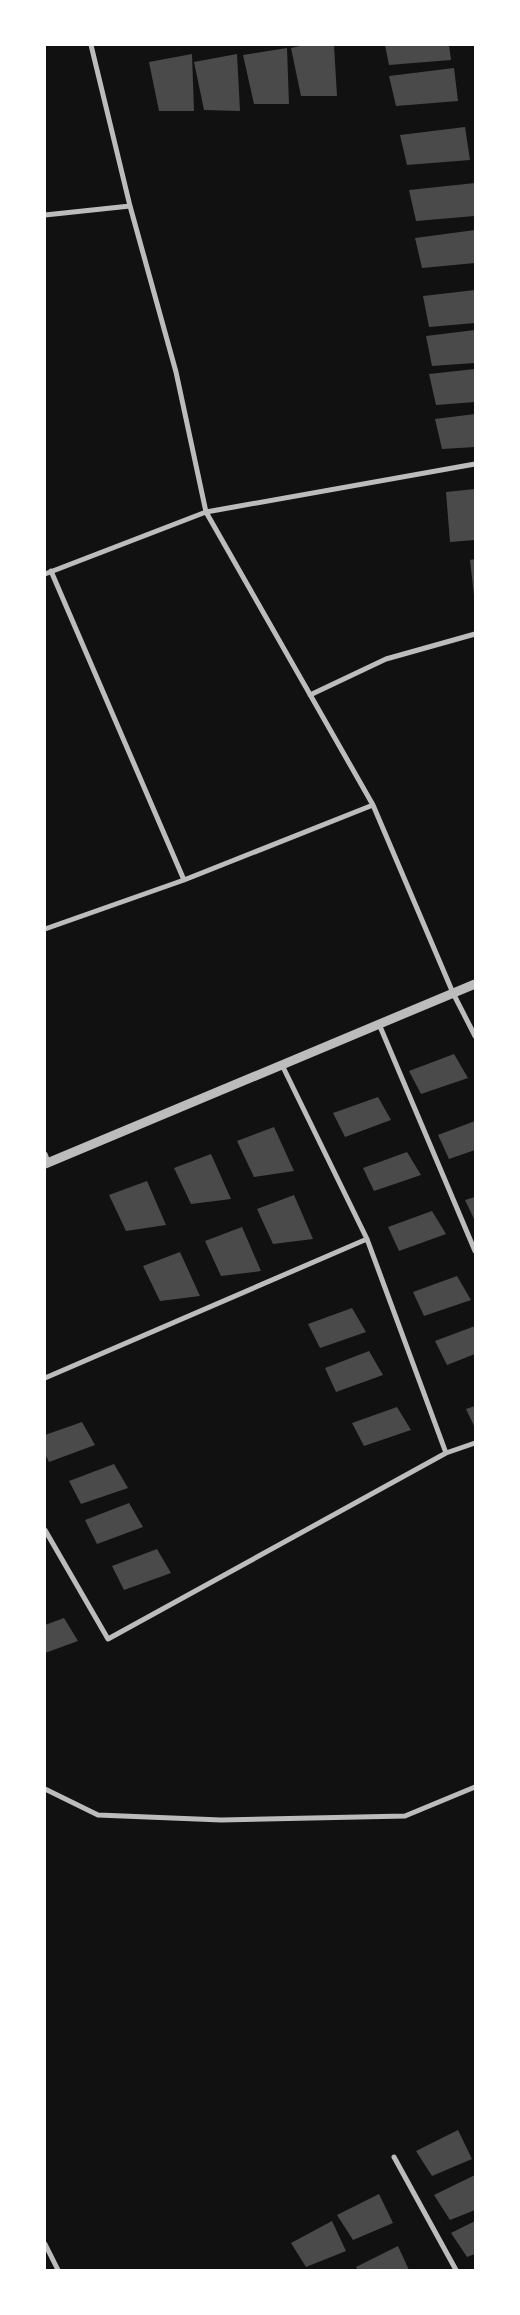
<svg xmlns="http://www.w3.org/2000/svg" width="520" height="2315" viewBox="0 0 520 2315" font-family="'Work Sans',sans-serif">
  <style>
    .building { fill: #4a4a4a }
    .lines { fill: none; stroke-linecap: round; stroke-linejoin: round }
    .minor { stroke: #bcbcbc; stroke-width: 5 }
    .tertiary { stroke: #bcbcbc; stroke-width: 9 }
  </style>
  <rect width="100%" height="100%" fill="#111"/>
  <path class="building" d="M305 45H334L337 96H301L291 48Z
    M385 45H449L451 60 389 65Z
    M287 48 289 104H254L243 55Z
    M192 54 194 111H159L149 62Z
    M237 54 240 111 204 110 194 62Z
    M454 68 458 101 396 106 389 76Z
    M465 127 470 160 407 165 400 135Z
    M475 183V216L416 221 409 190Z
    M475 230V263L422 268 415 238Z
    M475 290V323L429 327 423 296Z
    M475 330V363L432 366 426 336Z
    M475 369V402L436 405 429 374Z
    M475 414V447L442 449 435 419Z
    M475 489V540L450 542 446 492Z
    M475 559V595H474L470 560Z
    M454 1054 468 1078 421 1094 409 1071Z
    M378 1097 391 1120 345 1137 333 1113Z
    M475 1121V1150L449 1159 438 1135Z
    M274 1127 294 1171 254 1177 237 1141Z
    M407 1152 421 1175 374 1191 363 1168Z
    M211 1154 231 1199 191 1204 174 1168Z
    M147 1181 166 1225 126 1231 109 1195Z
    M294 1195 313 1239 273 1244 257 1209Z
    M475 1197V1221L465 1200Z
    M432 1211 446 1234 399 1251 388 1227Z
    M242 1227 261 1271 221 1276 205 1241Z
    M180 1252 200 1296 160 1301 143 1266Z
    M457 1276 471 1300 424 1316 413 1292Z
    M352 1308 366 1332 320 1348 308 1324Z
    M475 1326V1354L447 1365 435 1341Z
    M369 1351 383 1375 336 1392 325 1368Z
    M475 1406V1428L466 1409Z
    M397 1407 411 1430 364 1446 352 1423Z
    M82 1422 95 1445 49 1462 45 1454V1435Z
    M114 1464 128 1488 81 1504 69 1481Z
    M129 1503 143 1527 97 1544 85 1520Z
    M157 1549 171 1573 124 1590 112 1566Z
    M64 1618 78 1641 45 1653V1625Z
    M458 2130 472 2159 432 2176 416 2151Z
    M475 2175V2210L450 2220 434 2195Z
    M379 2194 393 2223 353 2240 337 2215Z
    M332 2221 346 2251 306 2267 291 2243Z
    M475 2221V2254L467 2257 451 2233Z
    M398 2246 409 2270H358L356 2267Z"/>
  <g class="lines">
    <path class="minor" d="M91 45 130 206 176 372 206 512 373 805 453 993 475 1036
      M45 215 130 206
      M45 574 206 512 475 464
      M310 695 386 659 475 634
      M184 880 373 805
      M45 929 184 880 51 571
      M379 1024 475 1251
      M282 1065 367 1239 446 1453 475 1443
      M45 1154 48 1162
      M45 1378 367 1239
      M45 1530 108 1639 446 1453
      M45 1789 98 1815 221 1820 405 1816 475 1787
      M394 2157 456 2270
      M45 2244 58 2270"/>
    <path class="tertiary" d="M45 1164 475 984"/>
  </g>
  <rect width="520" height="2315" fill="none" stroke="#ffffff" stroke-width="92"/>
</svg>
